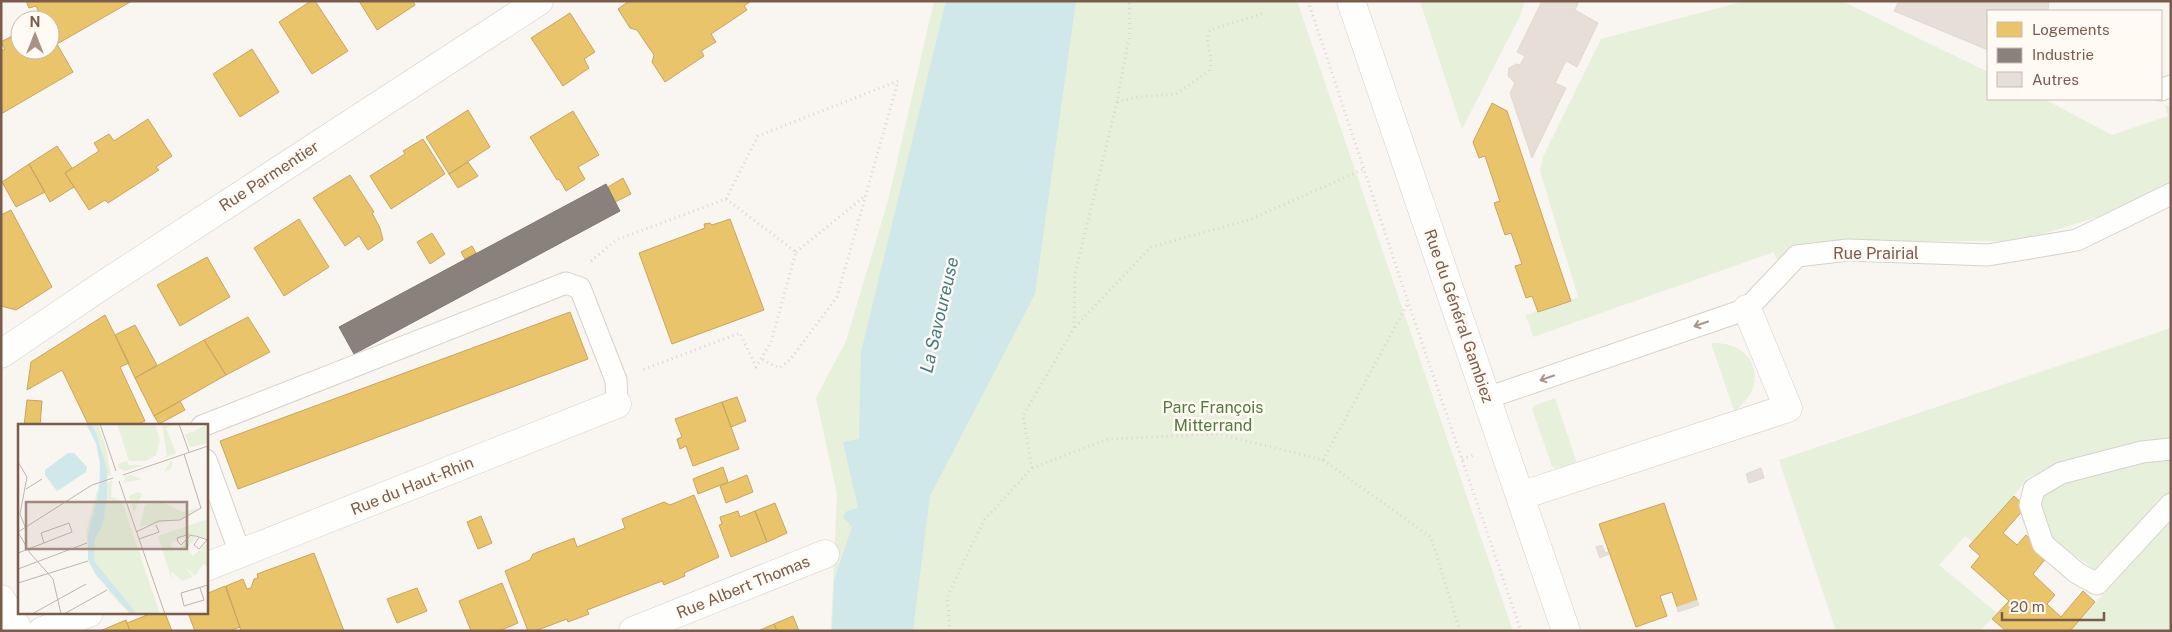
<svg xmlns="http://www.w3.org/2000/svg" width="2172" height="632" viewBox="0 0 2172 632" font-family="'Public Sans',sans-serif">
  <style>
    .green { fill: #e7f0db }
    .water { fill: #d0e8ea }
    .homes { fill: #e9c46a; stroke: #c8a561 }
    .industry { fill: #8a817c; stroke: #85766e }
    .building { fill: #e6ded7; stroke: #e2d8d2 }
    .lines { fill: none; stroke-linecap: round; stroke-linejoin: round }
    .service-casing { stroke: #d7d1cb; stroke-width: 23 }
    .minor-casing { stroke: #d7d1cb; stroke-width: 29 }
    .path { stroke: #dcd5d0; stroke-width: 3; stroke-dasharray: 1 4; stroke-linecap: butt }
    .service { stroke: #fefefd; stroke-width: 21 }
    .minor { stroke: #fefefd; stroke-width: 28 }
    .oneway { stroke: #a8958b }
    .labels { text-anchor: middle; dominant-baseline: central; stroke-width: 5; stroke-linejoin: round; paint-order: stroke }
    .street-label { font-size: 16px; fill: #7a5c4d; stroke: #fffaf3 }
    .park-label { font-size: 16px; fill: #537a41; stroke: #fffaf3 }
    .water-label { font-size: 18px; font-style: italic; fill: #437c86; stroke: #fffaf3 }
    .inset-road { fill: none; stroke: #c2b3aa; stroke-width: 1 }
    .view { fill: #9f8a7d; fill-opacity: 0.15; stroke: #9f8a7d; stroke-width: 2.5 }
    .inset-edge { fill: none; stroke: #7a5c4d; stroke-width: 2.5 }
  </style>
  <rect width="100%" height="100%" fill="#f9f5f0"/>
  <path class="green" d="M934 1H1297L1513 631H831L837 494 816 398 846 341 888 201Z
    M1420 1H1525L1520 16 1462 129Z
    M1745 1H1842L1988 72V99H2044L2112 135 2168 116 2165 106 2171 105V183L2114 212 2039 235 2002 241H1864L1827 244 1777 260 1774 252 1533 337 1526 315 1578 297 1540 171 1543 157 1601 39Z
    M2171 328V442L2093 454 2049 467 2027 478 2014 496 1973 542 1965 536 1939 565 1997 613 1980 631H1836L1779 460Z
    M1711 343C1756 341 1771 385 1734 411Z
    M1555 398 1578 466 1559 472 1552 466 1532 409 1536 405Z
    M2171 458V491L2098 572 2048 536 2038 507 2043 494 2074 476 2133 462Z
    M2171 518V621L2169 623 2171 631H2070Z"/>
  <path class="water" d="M946 1H1076L1035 294 930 496 913 631H832L834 580 852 527 843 517 847 511 858 508 843 442 859 439 861 352Z"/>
  <path class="homes" d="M26 1H132L57 44 73 72 1 114V51L5 49 1 42 12 36 16 43 20 41V50H50V20H40L42 19 36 6 29 8Z
    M311 1H315L348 51 312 74 279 22Z
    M359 1H413L415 5 377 30Z
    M629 1H751L744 6 747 10 711 34 716 42 701 51 704 56 665 82 652 62 654 55 637 30 630 28 618 9Z
    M570 13 595 52 584 59 589 68 563 86 531 38Z
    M252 49 279 92 240 117 213 74Z
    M1492 103 1507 111 1571 301 1538 312 1532 296 1526 298 1515 266 1522 264 1511 233 1505 235 1494 203 1500 201 1485 156 1479 158 1473 142Z
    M468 110 490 147 449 174 426 137Z
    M573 111 599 155 578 167 585 179 566 191 559 179 557 180 530 137Z
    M148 119 172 156 156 167 159 170 108 203 105 200 89 210 65 173 99 151 94 143 109 134 114 141Z
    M423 139 445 174 391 209 370 176 405 154 403 151Z
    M57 146 72 168 65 173 74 187 50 202 29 164Z
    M468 162 478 176 458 188 449 174Z
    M29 164 45 192 16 207 2 182Z
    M350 175 374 212 372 213 380 228 383 240 368 250 359 236 345 246 313 198Z
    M623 178 631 194 615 202 608 187Z
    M11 210 52 287 16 310 1 306V215Z
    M299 219 329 267 284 296 254 248Z
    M730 219 764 310 672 344 639 253 705 228 704 224 710 223 712 225Z
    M432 233 445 254 430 264 417 242Z
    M472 246 476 253 465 259 461 252Z
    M207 257 230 297 180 326 157 285Z
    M570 312 588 359 238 489 220 441Z
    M105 315 129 363 120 367 145 421 134 426H89L62 370 27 390 31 362Z
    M248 317 270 352 226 375 204 340Z
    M135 325 157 365 135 378 115 335Z
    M204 340 226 375 154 416 135 378Z
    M737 397 746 421 731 427 722 402Z
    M27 400 42 401 40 426H24Z
    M180 401 185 410 159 424 154 416Z
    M722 402 739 449 693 466 686 446 680 449 677 439 682 437 675 419Z
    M723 467 728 482 698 494 693 479Z
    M747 475 753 492 726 503 720 486Z
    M694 495 719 557 684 573 685 576 664 585 662 581 587 610 589 614 568 622 567 619 535 631H528L505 571 530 560 533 554 574 538 577 547 625 528 622 519 664 502 670 505Z
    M2014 496 2026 507 2003 533 2017 545 2026 535 2048 556 2033 574 2055 595 2047 604 2061 617 2083 591 2095 602 2070 631H2006L1992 619 2009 601 1971 567 1980 556 1969 546Z
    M775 503 787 533 767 542 755 511Z
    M1664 503 1697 600 1677 607 1672 592 1660 596 1667 616 1636 627 1599 524Z
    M738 511 740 517 755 511 767 542 731 557 719 525 722 524 720 517Z
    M481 516 492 543 478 549 467 522Z
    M314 553 344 631H241L226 586 243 579 247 589 251 588 254 579 258 578 257 574Z
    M502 583 518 623 499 631H471L459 601Z
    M225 586 240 627 229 631H195L188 613H206V594Z
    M417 588 427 611 397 623 387 599Z
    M152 613H165L172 631H130L127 623Z
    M793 616 799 631H777L774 624Z
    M126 620 130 631H100Z
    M774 624 777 631H758Z"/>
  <path class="industry" d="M606 184 620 211 354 354 339 327Z"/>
  <path class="building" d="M1542 1H1579L1575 10 1598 23 1577 67 1566 61 1555 83 1566 88 1532 158 1510 93 1515 83 1508 76 1509 68 1516 64 1520 65 1525 56 1517 52Z
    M1899 1H2049L2048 11H1988V50L1894 11Z
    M1761 468 1764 478 1749 483 1746 474Z
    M1602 545 1605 553 1608 552 1609 554 1600 558 1596 547Z
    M1697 600 1699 605 1678 612 1677 607Z"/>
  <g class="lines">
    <defs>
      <path id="service" d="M2161 90 2171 86
        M1487 398 1747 309 1797 256 1848 250 1988 255 2077 240 2171 194
        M202 426 566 283 580 288 616 380 617 404
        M2171 449 2142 452 2061 473 2034 489 2030 505 2043 544 2077 573 2097 584 2171 504
        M206 460 240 553"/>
      <path id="minor" d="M1351 1 1566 631
        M1 354 103 285 539 1
        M1520 496 1788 408 1747 309
        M206 567 617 404
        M1 599 19 631
        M42 631 89 613
        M633 631 825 554"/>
    </defs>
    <use href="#service" class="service-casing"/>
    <use href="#minor" class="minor-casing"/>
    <path class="path" d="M1308 1 1408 302 1521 631
      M1117 102 1138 97 1176 94 1209 71C1215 55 1203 45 1210 30L1264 13
      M726 199 758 136 898 81 837 297 790 360 779 368 761 359
      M796 252 865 196
      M591 261 616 240 726 199 796 252 771 342 756 367 740 333 642 370
      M1075 327 1151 247 1249 220 1364 169
      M1462 459 1474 455
      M1323 460 1408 303
      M1032 468 1108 439 1219 434 1323 460 1431 537 1460 631
      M950 631 947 597 984 520 1032 468 1023 416 1074 328 1075 274 1117 102 1130 32 1129 1"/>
    <use href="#service" class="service"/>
    <use href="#minor" class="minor"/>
  </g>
  <defs><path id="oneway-shaft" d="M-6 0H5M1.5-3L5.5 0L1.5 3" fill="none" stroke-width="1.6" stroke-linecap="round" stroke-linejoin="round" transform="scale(1.25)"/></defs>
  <g class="oneway">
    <use href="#oneway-shaft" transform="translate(1701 324) rotate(161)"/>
    <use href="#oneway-shaft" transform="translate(1547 378) rotate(161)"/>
  </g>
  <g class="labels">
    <g class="street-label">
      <text transform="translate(269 176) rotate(-33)">Rue Parmentier</text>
      <text x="1876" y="253">Rue Prairial</text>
      <text transform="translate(1459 316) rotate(71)">Rue du Général Gambiez</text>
      <text transform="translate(412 486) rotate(-22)">Rue du Haut-Rhin</text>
      <text transform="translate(743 587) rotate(-22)">Rue Albert Thomas</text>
    </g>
    <g class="park-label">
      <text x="1213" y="407">Parc François<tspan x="1213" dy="18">Mitterrand</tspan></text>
    </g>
    <g class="water-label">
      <text transform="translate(939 315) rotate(-77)">La Savoureuse</text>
    </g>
  </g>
  <g transform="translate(18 424)">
    <rect width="190" height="190" fill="#f9f5f0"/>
    <path d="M73 0H80L88 24 93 51 88 53ZM99 0H137L142 17 138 31 128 37H111ZM144 0H155L148 4 158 29 141 36 149 32ZM190 0V19L172 23 167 11ZM109 37 110 41H126L107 47 101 44 100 40ZM155 37 153 45 146 48 152 38 113 51 124 55 105 59 108 52ZM94 57 93 73 104 77 142 190H112L91 168 90 162 71 139 68 108 81 61ZM120 68 124 70 116 88 111 72ZM142 77 165 88 182 83 165 94 122 103 127 81ZM190 95V115L177 111H167L152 120 158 128 173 112 179 113 169 124 175 132 190 118V143L185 140 177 152 167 143 175 153 164 157 153 147 155 159 140 112Z" fill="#e7f0db"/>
    <path d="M68 0H74L77 6 89 45V73L85 100 77 115 76 137 119 190H113L78 151 70 136V111L81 67 82 40 78 19ZM50 29H56L69 43 68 48 39 67 27 51V46Z" fill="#d0e8ea"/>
    <path class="inset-road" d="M82 0 98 47M161 0 171 28M0 38 9 53 2 90 8 105M105 51 190 22M101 57 147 190M8 65 24 55M0 108 74 61 95 54M0 108 12 129 35 155 43 190M118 108 141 97 162 96 183 84 166 30M173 111 163 121 160 118 159 114 169 111H172L176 112H178L190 116M181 113 176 121 181 125 189 116M121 115 141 108 138 101M0 129 13 124 54 108 51 99 23 109 26 119M0 145 69 119M0 159 70 137M182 164 186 176 166 182 163 169 190 161M14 190 68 160M46 190 89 166"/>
    <path class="view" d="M8 78H169V125H8Z"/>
    <rect width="190" height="190" class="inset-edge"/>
  </g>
  <rect width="2172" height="632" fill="none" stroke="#7a5c4d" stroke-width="5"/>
  <rect x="1987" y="10" width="175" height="90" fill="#fffaf3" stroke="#cabbb1"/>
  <rect x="1997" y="22" width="25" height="15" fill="#e9c46a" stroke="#cabbb1"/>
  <text x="2032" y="35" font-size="15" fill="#7a5c4d">Logements</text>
  <rect x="1997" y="48" width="25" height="15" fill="#8a817c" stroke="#cabbb1"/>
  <text x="2032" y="60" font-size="15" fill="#7a5c4d">Industrie</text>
  <rect x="1997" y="72" width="25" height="15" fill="#e6ded7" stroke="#cabbb1"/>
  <text x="2032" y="85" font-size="15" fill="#7a5c4d">Autres</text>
  <g transform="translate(35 35)"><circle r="24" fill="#fffaf3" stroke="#cabbb1"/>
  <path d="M0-4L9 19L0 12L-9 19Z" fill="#a69286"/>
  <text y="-8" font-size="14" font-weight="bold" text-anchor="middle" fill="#7a5c4d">N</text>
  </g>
  <path d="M2002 612v8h102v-8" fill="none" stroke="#7a5c4d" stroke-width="2.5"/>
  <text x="2010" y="612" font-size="15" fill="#7a5c4d" stroke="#fffaf3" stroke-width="4" paint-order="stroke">20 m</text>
</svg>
